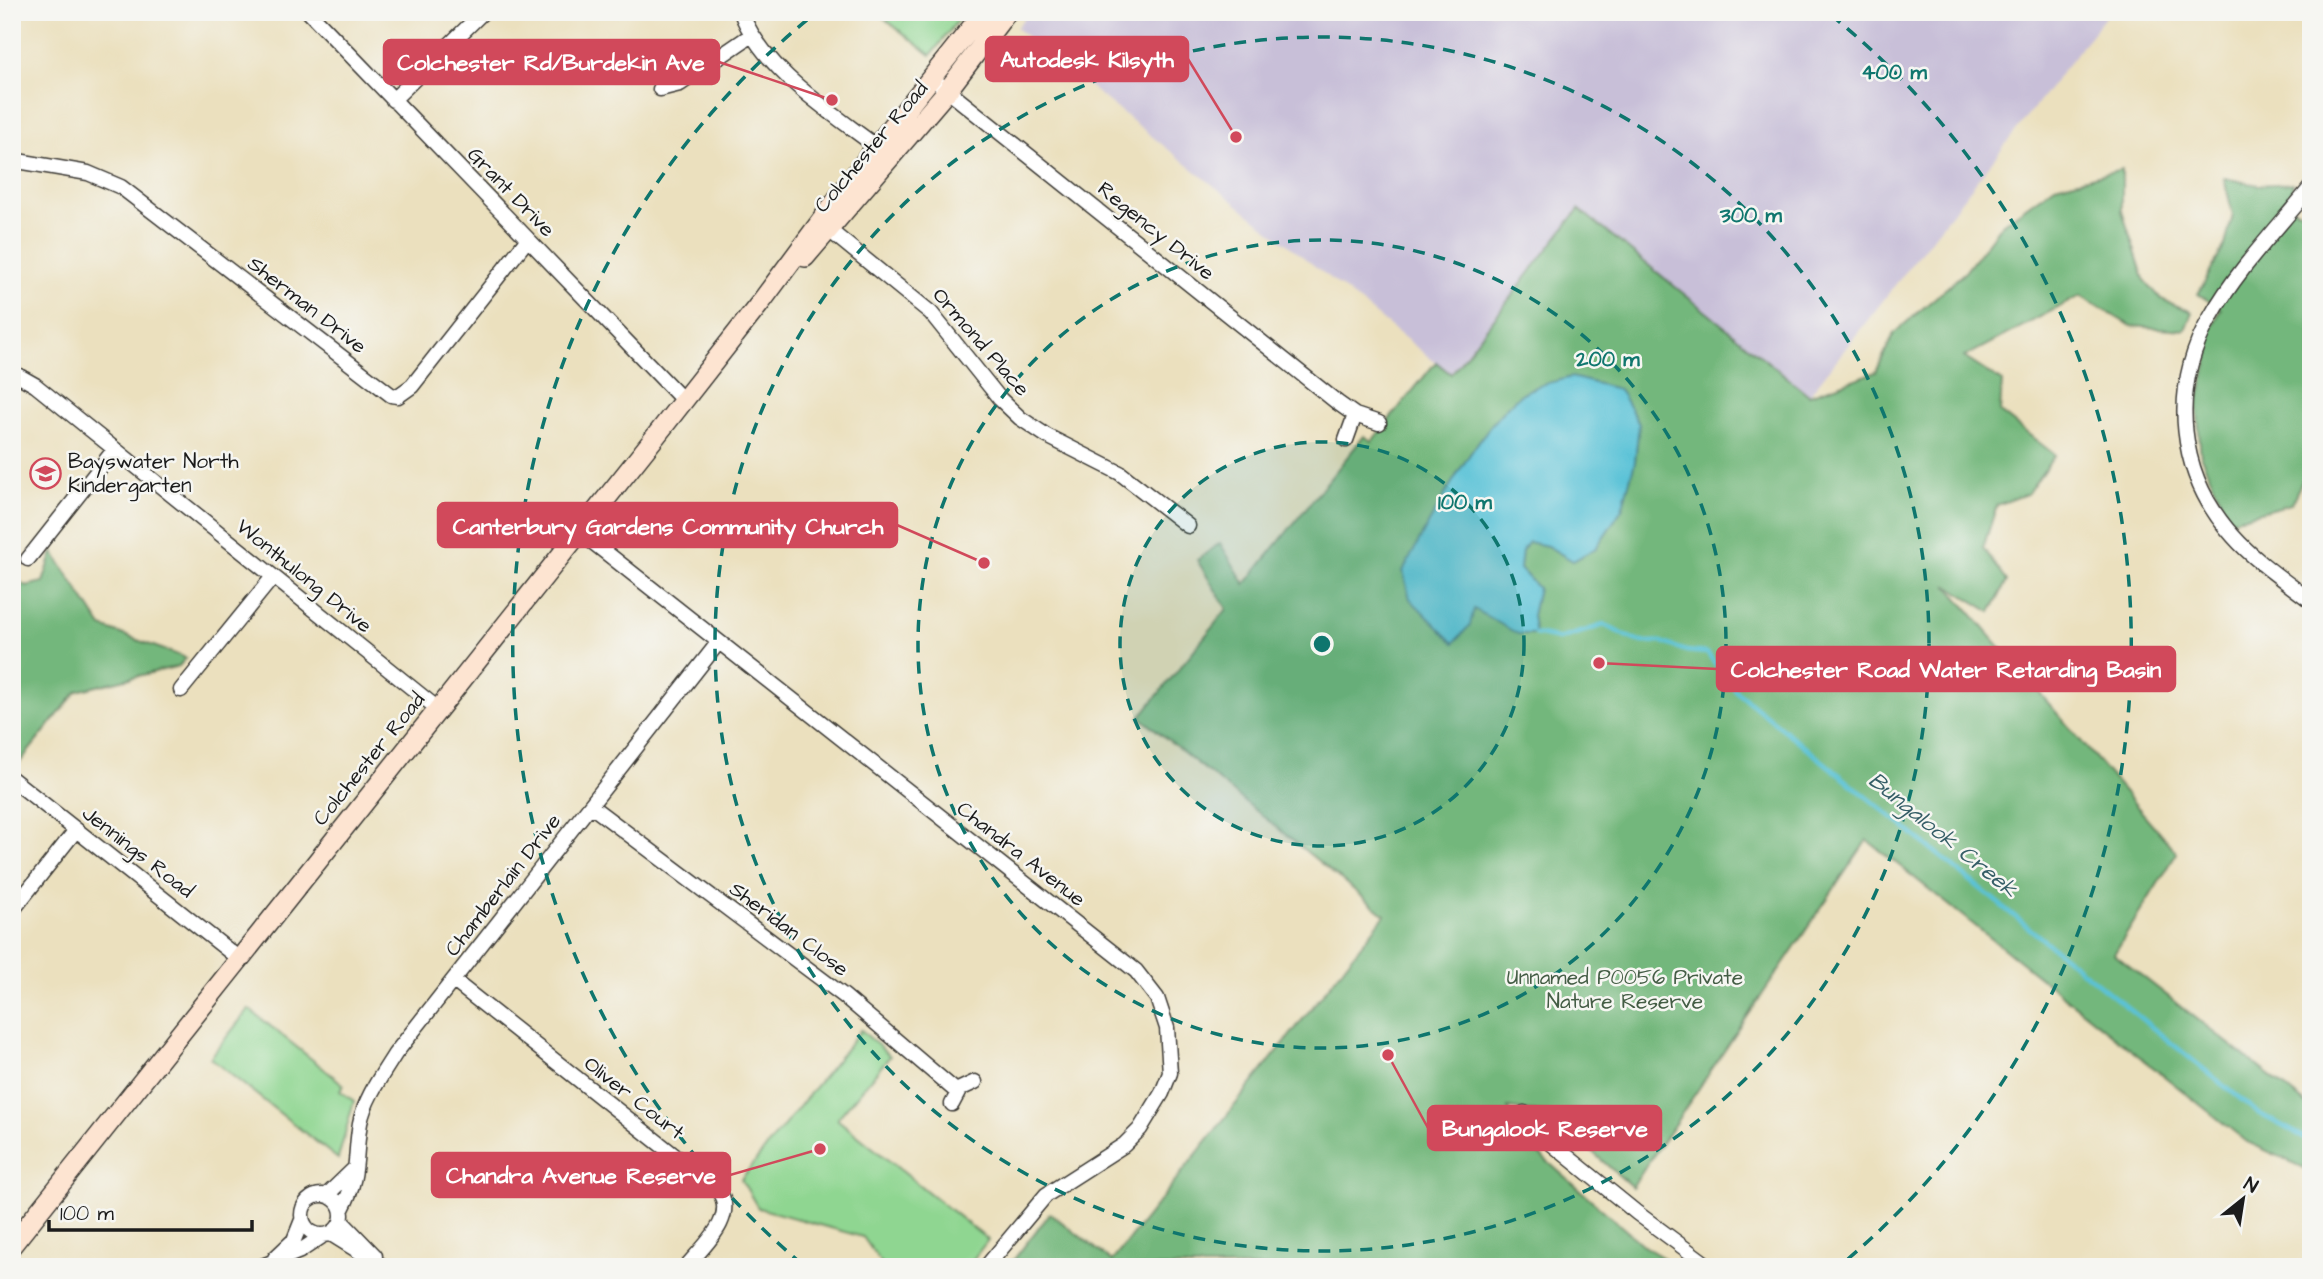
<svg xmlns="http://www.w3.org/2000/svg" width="2323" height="1279" viewBox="0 0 2323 1279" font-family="'Architects Daughter',sans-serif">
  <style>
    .industrial { fill: #c8bfd8 }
    .green { fill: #8fd691; stroke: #567956; stroke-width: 2 }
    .forest { fill: #73b77b; stroke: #486a4c; stroke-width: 2 }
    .water { fill: #5ac2d7; stroke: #3b6f7a; stroke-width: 2 }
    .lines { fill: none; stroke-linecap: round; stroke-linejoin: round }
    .stream { stroke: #5ac2d7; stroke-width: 4.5 }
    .minor-casing { stroke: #3b3934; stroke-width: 17 }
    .secondary-casing { stroke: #3b3934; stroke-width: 22 }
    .minor { stroke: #fff; stroke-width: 14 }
    .secondary { stroke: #fde4d1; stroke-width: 19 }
    .ring { fill: none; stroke: #0f766e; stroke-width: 3.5; stroke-dasharray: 12 9 }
    .labels { text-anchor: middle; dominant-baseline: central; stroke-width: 5; stroke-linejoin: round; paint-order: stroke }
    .street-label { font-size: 21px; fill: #1c1c1c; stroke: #f6f6f2 }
    .poi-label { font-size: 21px; fill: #1c1c1c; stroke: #f6f6f2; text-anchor: start }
    .park-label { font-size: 21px; fill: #445d45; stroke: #f6f6f2 }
    .water-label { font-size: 23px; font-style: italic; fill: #355e67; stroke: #f6f6f2 }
    .centre { fill: #0f766e; stroke: #f6f6f2; stroke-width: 3.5 }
    .ring-label { font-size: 21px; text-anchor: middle; font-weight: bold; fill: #0f766e; stroke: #f6f6f2; stroke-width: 5; stroke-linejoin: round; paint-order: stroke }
    .leader { fill: none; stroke: #d1495b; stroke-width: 2.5 }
    .callout-dot { fill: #d1495b; stroke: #f6f6f2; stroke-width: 2.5 }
    .callout { fill: #d1495b; stroke: #d1495b; stroke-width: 2.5 }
    .callout-label { font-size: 23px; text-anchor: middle; font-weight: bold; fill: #fff }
  </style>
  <rect width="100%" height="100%" fill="#f6f6f2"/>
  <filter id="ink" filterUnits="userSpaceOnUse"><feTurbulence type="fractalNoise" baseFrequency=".0143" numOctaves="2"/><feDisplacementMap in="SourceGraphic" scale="14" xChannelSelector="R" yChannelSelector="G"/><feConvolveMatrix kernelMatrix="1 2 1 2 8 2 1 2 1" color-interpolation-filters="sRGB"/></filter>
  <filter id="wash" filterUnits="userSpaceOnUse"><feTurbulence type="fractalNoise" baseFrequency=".00686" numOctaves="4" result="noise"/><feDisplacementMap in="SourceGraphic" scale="28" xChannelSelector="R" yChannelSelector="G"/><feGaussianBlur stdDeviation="1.57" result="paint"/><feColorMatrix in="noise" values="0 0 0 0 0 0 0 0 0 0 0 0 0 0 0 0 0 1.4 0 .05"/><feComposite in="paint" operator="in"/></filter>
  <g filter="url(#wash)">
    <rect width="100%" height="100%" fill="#ebe0be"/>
    <path class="industrial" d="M1029 12H2109L1809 395 1580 209 1450 374 1016 28Z"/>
    <path class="green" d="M876 12H964L931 55Z
      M249 1009 344 1085 340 1091 354 1101 338 1159 210 1058Z
      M861 1030 890 1056 837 1119 988 1240 967 1267H884L863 1237 758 1208 741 1179Z"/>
    <path class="forest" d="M2122 169V211L2144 279 2161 299 2192 312 2185 330 2131 326 2080 296 1964 357 2002 382 2000 412 2055 455 2027 494 1997 505 1983 548 2007 581 1991 612 1947 585 2177 853 2114 954 2311 1108V1171L2247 1142 1867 840 1632 1187 1549 1114 1508 1108 1523 1140 1645 1247 1679 1267H1008L1050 1213 1112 1261 1385 915 1140 717 1227 609 1197 560 1220 543 1245 584 1364 436 1372 441 1436 362 1451 374 1579 209 1809 395 1876 372 1894 333 1965 272 2002 224 2055 186Z
      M2224 178 2258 185 2293 183 2289 207 2311 215 2308 244 2311 259V476L2303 479 2291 504 2230 520 2201 457 2197 406 2211 348 2209 333 2221 309 2198 294 2225 245 2233 215Z
      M53 552 102 627 186 658 179 666 77 691 20 762 12 756V577L26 586 43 582Z"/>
    <path class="water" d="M1571 377 1619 389 1639 424 1635 462 1622 509 1596 548 1573 561 1547 546 1529 542 1522 551 1520 569 1538 588 1532 616 1535 634H1518L1474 609 1470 625 1454 643 1410 599 1403 571C1430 521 1476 430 1520 395 1533 385 1555 382 1571 377Z"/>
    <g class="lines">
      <path class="stream" d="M1535 634 1559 639 1604 625 1639 642H1662L1686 651 1707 653 1737 692 2258 1113 2311 1141"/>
    </g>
  </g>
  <g filter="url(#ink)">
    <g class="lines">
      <defs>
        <path id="minor" d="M309 12 683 400
          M741 12C763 71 833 113 882 151
          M933 79 1338 403 1355 415 1379 423
          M660 89 680 84 750 36
          M393 100 483 12
          M12 160 88 173 121 187 391 395 398 396 412 386 527 240
          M2311 187C2277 229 2236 271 2210 318 2169 390 2178 475 2233 536 2255 561 2285 581 2311 601
          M823 225 931 313 1000 399 1020 418 1047 436 1120 473 1188 526
          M12 372 35 385 438 709
          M1346 440 1355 415
          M580 532 1136 971 1157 998 1167 1028 1170 1073 1162 1093 1140 1129 1124 1145 1046 1195 986 1267
          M28 559 114 450
          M181 690 272 578
          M12 779 238 958
          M591 806 844 996 957 1092
          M12 911 76 830
          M454 981 718 1190C739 1217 702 1247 686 1267
          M952 1104 960 1089 975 1082
          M1524 1113 1552 1144 1637 1213 1710 1267
          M302 1215a20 20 0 1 1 40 0a20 20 0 1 1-40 0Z
          M327 1195 355 1168
          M342 1209C360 1175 354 1158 360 1123 365 1098 382 1075 395 1054L718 643
          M342 1222 375 1256
          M331 1234 384 1267
          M275 1258 294 1240 302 1220
          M260 1267 300 1251 321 1237"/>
        <path id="secondary" d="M805 257 947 91 1007 12
          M12 1245 648 446 761 302 876 147 984 12"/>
      </defs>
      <use href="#minor" class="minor-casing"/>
      <use href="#secondary" class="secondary-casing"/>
      <use href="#minor" class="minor"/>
      <use href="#secondary" class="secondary"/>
    </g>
  </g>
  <circle cx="1322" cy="644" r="202" fill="#0f766e" fill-opacity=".12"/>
  <g class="ring">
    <circle cx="1322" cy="644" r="202"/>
    <circle cx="1322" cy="644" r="404"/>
    <circle cx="1322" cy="644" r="607"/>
    <path d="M802 1264A809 809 0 0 1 813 15M1831 15A809 809 0 0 1 1842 1264"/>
  </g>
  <defs>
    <symbol id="school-ring" viewBox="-11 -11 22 22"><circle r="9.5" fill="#f6f6f2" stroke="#d1495b" stroke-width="1.5"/><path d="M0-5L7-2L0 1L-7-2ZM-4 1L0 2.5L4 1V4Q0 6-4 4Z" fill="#d1495b"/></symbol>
  </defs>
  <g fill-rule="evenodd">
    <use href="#school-ring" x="28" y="456" width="35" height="35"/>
  </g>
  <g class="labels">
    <g class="street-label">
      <text transform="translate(871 147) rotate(-50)">Colchester Road</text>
      <text transform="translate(511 192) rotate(46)">Grant Drive</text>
      <text transform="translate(1156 231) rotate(39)">Regency Drive</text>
      <text transform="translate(307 305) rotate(38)">Sherman Drive</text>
      <text transform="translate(981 342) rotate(49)">Ormond Place</text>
      <text transform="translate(304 576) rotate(39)">Wonthulong Drive</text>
      <text transform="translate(369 759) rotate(-51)">Colchester Road</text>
      <text transform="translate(138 852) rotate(38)">Jennings Road</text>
      <text transform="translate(1021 854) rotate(38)">Chandra Avenue</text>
      <text transform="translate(503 885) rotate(-52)">Chamberlain Drive</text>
      <text transform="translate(789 929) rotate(37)">Sheridan Close</text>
      <text transform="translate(634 1098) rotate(38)">Oliver Court</text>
    </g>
    <g class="poi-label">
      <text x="68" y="461">Bayswater North<tspan x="68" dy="24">Kindergarten</tspan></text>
    </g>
    <g class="park-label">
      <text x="1625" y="977">Unnamed P0056 Private<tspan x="1625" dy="24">Nature Reserve</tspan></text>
    </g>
    <g class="water-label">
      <text transform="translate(1943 835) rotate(39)">Bungalook Creek</text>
    </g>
  </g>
  <circle cx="1322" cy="644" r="10" class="centre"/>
  <g class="ring-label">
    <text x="1894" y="79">400 m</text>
    <text x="1751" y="222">300 m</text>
    <text x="1608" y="366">200 m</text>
    <text x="1465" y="509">100 m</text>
  </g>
  <path class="leader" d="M1236 137L1188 59M832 100L719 62M984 563L897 525M1599 663L1717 669M1388 1055L1428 1128M820 1149L730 1175"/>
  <g class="callout-dot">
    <circle cx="1236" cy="137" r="7"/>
    <circle cx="832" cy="100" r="7"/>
    <circle cx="984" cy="563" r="7"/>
    <circle cx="1599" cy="663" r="7"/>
    <circle cx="1388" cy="1055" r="7"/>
    <circle cx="820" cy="1149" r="7"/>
  </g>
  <g class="callout">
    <rect x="986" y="37" width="202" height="44" rx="7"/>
    <rect x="384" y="40" width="335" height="44" rx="7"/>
    <rect x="438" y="503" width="459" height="44" rx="7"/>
    <rect x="1717" y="647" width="458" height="44" rx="7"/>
    <rect x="1428" y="1106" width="233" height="44" rx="7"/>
    <rect x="432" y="1153" width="298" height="44" rx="7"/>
  </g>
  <g class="callout-label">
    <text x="1087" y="67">Autodesk Kilsyth</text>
    <text x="551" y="70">Colchester Rd/Burdekin Ave</text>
    <text x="668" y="534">Canterbury Gardens Community Church</text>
    <text x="1946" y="677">Colchester Road Water Retarding Basin</text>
    <text x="1545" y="1136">Bungalook Reserve</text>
    <text x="581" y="1183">Chandra Avenue Reserve</text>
  </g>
  <rect width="2323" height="1279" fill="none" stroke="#f6f6f2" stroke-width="42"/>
  <g transform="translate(2243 1199) rotate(30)" stroke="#f6f6f2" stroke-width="5" paint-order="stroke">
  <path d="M0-5L12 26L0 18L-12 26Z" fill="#1c1c1c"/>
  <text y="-10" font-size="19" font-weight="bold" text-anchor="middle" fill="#1c1c1c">N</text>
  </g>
  <path d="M49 1220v10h203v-10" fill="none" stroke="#1c1c1c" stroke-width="3.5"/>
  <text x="60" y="1220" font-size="21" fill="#1c1c1c" stroke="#f6f6f2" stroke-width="5" paint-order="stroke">100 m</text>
</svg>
